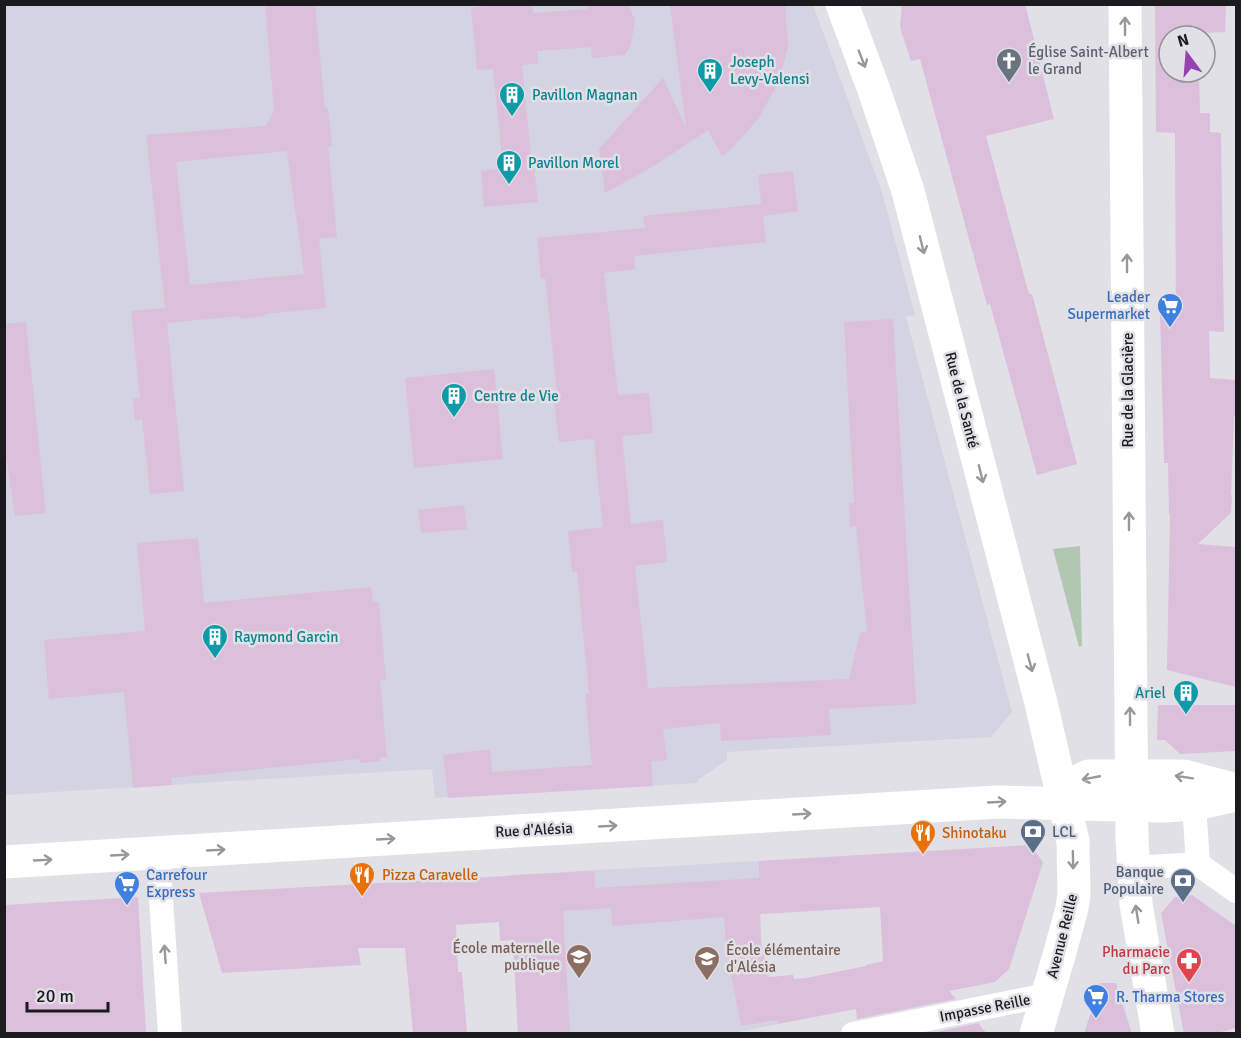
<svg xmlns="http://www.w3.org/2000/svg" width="1241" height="1038" viewBox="0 0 1241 1038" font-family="Signika,sans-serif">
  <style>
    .built { fill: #d4d3e1 }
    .green { fill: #b1c7b2 }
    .building { fill: #dcbfdb; fill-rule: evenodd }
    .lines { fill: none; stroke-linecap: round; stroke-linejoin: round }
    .street { stroke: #fff; stroke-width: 24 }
    .secondary { stroke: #fff; stroke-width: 33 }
    .oneway { stroke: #989899 }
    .labels { text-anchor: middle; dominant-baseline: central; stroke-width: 5; stroke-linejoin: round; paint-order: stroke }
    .worship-label { font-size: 15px; fill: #5b616d; stroke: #e1e0e7; text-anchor: start }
    .culture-label { font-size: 15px; fill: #0d838f; stroke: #e1e0e7; text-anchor: start }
    .shop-label { font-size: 15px; fill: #366cbe; stroke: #e1e0e7; text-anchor: start }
    .street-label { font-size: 15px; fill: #1b1a1d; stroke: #e1e0e7 }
    .service-label { font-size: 15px; fill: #4e5e75; stroke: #e1e0e7; text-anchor: start }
    .food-label { font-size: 15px; fill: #c56008; stroke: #e1e0e7; text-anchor: start }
    .education-label { font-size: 15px; fill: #785e54; stroke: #e1e0e7; text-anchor: end }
    .health-label { font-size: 15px; fill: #be3a42; stroke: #e1e0e7; text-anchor: end }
  </style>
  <rect width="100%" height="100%" fill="#e1e0e7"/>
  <path class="built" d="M5 5H813L882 192 915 315 906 317 1012 712 991 737 727 752V760L698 780V783L433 798 435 797 432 769 5 795Z
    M759 861 761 941 778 1024 729 1034 518 1033 509 875Z"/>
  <path class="green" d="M1080 546 1082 646 1079 647 1053 549Z"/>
  <path class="building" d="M265 4H315L325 108H328L332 146 328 147 337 237 319 239 326 308 265 314V316L240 319V316L167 323 184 491 150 494 142 419 135 420 133 398H140L131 311 165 308 146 135 266 126 274 110ZM287 151 304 274 190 285 176 162Z
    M486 4H533V13L587 9V4H628L635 20 631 44 625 55 592 58 591 47 537 51 538 63 522 65 532 166H534L538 202 484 207 481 171 503 168 493 69 477 70 471 8 486 6Z
    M670 4H785L788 46 783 66 775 89 758 119 734 146 722 156 708 130 654 166 605 193 599 149 663 78 686 128Z
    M902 4H1025L1054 119 986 136 1029 294H1032L1077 464 1037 475 990 304 987 305 920 59 911 61 900 27Z
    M1155 4H1226L1225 32 1198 33V36H1169V72H1199L1200 113H1210V132L1221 133 1224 332 1209 331 1210 378 1236 380V416H1234L1231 495H1232L1231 513 1198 544 1236 547V687L1167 670 1170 515H1169L1168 463H1164L1160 314 1176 315 1175 133 1156 132Z
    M793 171 798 211 763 216 766 242 634 256 635 269 604 273 618 395 649 393 653 433 622 436 631 524 663 520 667 562 635 566 648 688 849 679 860 633 867 631 856 526 850 527 849 503H854L844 322 893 319 916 704 829 709 831 735 721 741 720 723 663 729 667 760 651 761 653 786 448 798 443 755 490 749 492 772 592 765 585 694H589L577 572H572L568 531 603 527 598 482 594 439 559 442 554 402H558L545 278 541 279 537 238 645 228 643 216 761 204 762 210 758 175Z
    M26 322 46 513 15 516 4 443V324Z
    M494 369 503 459 414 468 405 378Z
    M464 505 467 529 421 533 418 510Z
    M198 538 204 603 371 587 373 602H379L386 680 380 681 387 757H380V761L360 763 359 759 171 778 172 785 133 788 124 692 49 699 44 640 145 631 137 543Z
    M1158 705H1236V751L1180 754 1165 740H1157Z
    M1030 845 1043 862 1009 969 995 982 949 991 956 999 857 1019 856 1009 778 1024 777 1020 741 1026 726 947 724 917 612 926 611 908 563 911 570 1034H518L513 940 500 941 499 922 456 925 458 972H462L467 1034H413L405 948H358L361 965 222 973 199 893 594 871 595 888 759 878V861ZM880 907 883 961 866 965V966L806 978 794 979 793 975 769 977 761 942 760 914Z
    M1192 895 1236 926V1028L1213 1034H1184L1161 913 1175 897Z
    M138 897 146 1034H4V905Z
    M1100 983H1116L1132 1034H1084Z
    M978 1023 987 1034H928Z"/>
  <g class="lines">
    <path class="street" d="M1194 804 1198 864
      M158 853 170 1034
      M1133 868 1198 864 1236 891
      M853 1034 1047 995"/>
    <path class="secondary" d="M842 4 874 90 908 191 1041 703 1073 841 1074 894 1072 908 1060 952 1036 1034
      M1125 4 1132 838 1136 904 1158 1034
      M1064 802C1071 786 1072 783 1089 776H1184L1236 790
      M4 862 998 802 1165 806 1194 804 1236 795"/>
  </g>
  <defs><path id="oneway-shaft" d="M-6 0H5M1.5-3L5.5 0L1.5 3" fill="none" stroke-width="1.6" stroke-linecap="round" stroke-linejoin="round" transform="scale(1.5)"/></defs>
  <g class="oneway">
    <use href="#oneway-shaft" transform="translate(1125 26) rotate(-90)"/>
    <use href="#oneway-shaft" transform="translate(862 59) rotate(69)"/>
    <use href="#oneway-shaft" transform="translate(922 245) rotate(76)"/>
    <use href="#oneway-shaft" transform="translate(1127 263) rotate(-90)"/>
    <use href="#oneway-shaft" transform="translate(981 474) rotate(76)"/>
    <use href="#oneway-shaft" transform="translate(1129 521) rotate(-90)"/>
    <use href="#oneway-shaft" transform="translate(1030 663) rotate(75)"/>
    <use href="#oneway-shaft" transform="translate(1130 716) rotate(-90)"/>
    <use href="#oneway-shaft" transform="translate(1184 777) rotate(-171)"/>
    <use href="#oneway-shaft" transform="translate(1091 778) rotate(169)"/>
    <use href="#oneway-shaft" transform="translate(997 802) rotate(-3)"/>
    <use href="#oneway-shaft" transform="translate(802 814) rotate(-3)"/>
    <use href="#oneway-shaft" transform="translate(608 826) rotate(-3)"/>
    <use href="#oneway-shaft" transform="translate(386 839) rotate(-3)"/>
    <use href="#oneway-shaft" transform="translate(216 850) rotate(-3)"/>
    <use href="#oneway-shaft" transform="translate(120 855) rotate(-3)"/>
    <use href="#oneway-shaft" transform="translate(43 860) rotate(-3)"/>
    <use href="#oneway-shaft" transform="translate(1073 860) rotate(89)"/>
    <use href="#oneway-shaft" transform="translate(1137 914) rotate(-99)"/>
    <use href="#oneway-shaft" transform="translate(165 954) rotate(-94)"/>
  </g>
  <defs>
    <symbol id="church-pin" viewBox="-11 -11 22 30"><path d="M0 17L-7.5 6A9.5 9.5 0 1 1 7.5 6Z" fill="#6b7280" stroke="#e1e0e7"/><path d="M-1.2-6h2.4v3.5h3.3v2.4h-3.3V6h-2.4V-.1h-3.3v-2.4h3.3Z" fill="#fff"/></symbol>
    <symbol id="building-pin" viewBox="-11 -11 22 30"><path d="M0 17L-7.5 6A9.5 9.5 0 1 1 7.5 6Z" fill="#0f9aa8" stroke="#e1e0e7"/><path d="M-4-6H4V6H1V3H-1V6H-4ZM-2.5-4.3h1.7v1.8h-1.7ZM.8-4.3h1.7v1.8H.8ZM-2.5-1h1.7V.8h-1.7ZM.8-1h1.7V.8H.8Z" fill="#fff"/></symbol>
    <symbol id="supermarket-pin" viewBox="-11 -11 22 30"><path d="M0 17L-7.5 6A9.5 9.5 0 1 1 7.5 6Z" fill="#3f7fe0" stroke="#e1e0e7"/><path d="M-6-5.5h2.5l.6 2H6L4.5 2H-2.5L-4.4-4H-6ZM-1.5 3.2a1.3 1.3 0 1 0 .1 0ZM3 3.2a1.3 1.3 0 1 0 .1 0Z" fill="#fff"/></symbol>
    <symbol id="bank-pin" viewBox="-11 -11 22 30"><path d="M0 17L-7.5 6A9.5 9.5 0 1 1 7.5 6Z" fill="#5c6f8a" stroke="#e1e0e7"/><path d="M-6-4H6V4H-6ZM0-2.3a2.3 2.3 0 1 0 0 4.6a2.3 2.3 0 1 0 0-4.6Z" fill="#fff"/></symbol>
    <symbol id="restaurant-pin" viewBox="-11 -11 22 30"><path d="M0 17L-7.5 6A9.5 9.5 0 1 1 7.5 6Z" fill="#e8710a" stroke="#e1e0e7"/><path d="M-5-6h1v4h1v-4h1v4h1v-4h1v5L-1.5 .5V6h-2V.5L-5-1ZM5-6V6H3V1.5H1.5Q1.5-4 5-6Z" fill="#fff"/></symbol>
    <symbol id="school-pin" viewBox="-11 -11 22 30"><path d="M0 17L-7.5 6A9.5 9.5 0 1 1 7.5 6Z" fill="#8d6e63" stroke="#e1e0e7"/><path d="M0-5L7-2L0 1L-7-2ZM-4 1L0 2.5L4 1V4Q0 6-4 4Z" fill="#fff"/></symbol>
    <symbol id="pharmacy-pin" viewBox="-11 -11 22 30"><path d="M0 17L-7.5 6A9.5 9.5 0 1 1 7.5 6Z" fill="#e0444e" stroke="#e1e0e7"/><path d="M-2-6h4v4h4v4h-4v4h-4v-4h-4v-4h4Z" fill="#fff"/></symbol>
  </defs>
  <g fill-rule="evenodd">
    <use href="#church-pin" x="994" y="46" width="30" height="40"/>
    <use href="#building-pin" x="695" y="56" width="30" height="40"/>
    <use href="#building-pin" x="497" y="80" width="30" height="40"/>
    <use href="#building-pin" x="494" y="148" width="30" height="40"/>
    <use href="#supermarket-pin" x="1155" y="291" width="30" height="40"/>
    <use href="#building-pin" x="439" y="381" width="30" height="40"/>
    <use href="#building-pin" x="200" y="622" width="30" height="40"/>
    <use href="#building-pin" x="1171" y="678" width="30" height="40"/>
    <use href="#bank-pin" x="1018" y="817" width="30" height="40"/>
    <use href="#restaurant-pin" x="908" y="818" width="30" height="40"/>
    <use href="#restaurant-pin" x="347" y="860" width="30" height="40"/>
    <use href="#bank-pin" x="1168" y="866" width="30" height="40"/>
    <use href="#supermarket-pin" x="112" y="869" width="30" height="40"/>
    <use href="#school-pin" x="564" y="942" width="30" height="40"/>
    <use href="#school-pin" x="692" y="944" width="30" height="40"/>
    <use href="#pharmacy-pin" x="1174" y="946" width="30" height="40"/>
    <use href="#supermarket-pin" x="1081" y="982" width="30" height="40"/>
  </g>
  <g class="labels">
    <g class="worship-label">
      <text x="1028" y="52">Église Saint-Albert<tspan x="1028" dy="17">le Grand</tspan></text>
    </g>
    <g class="culture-label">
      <text x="730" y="62">Joseph<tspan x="730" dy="17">Levy-Valensi</tspan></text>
      <text x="532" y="95">Pavillon Magnan</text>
      <text x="528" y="163">Pavillon Morel</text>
      <text x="474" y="396">Centre de Vie</text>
      <text x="234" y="637">Raymond Garcin</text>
      <text x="1166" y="693" text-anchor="end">Ariel</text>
    </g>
    <g class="shop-label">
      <text x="1150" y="297" text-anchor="end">Leader<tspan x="1150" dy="17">Supermarket</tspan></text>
      <text x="146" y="875">Carrefour<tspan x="146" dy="17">Express</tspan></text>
      <text x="1116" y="997">R. Tharma Stores</text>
    </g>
    <g class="street-label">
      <text transform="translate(1128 390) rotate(-90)">Rue de la Glacière</text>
      <text transform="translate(962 400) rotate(76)">Rue de la Santé</text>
      <text transform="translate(534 830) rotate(-3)">Rue d'Alésia</text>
      <text transform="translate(1062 936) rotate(-76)">Avenue Reille</text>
      <text transform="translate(985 1008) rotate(-11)">Impasse Reille</text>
    </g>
    <g class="service-label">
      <text x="1052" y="832">LCL</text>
      <text x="1164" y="872" text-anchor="end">Banque<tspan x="1164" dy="17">Populaire</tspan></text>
    </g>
    <g class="food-label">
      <text x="942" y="833">Shinotaku</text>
      <text x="382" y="875">Pizza Caravelle</text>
    </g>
    <g class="education-label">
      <text x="560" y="948">École maternelle<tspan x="560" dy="17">publique</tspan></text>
      <text x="726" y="950" text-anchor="start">École élémentaire<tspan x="726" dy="17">d'Alésia</tspan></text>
    </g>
    <g class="health-label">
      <text x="1170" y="952">Pharmacie<tspan x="1170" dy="17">du Parc</tspan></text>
    </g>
  </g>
  <rect width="1241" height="1038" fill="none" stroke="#1b1a1d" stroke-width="12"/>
  <g transform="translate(1187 54) rotate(344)"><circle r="28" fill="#e1e0e7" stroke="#929196" stroke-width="1.5"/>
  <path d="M0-4.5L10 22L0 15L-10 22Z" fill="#9541af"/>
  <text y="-9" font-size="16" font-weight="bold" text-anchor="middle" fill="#1b1a1d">N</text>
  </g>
  <path d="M27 1002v9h81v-9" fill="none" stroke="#1b1a1d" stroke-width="3"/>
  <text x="36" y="1002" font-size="18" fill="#1b1a1d" stroke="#e1e0e7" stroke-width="4.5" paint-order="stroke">20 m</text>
</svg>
